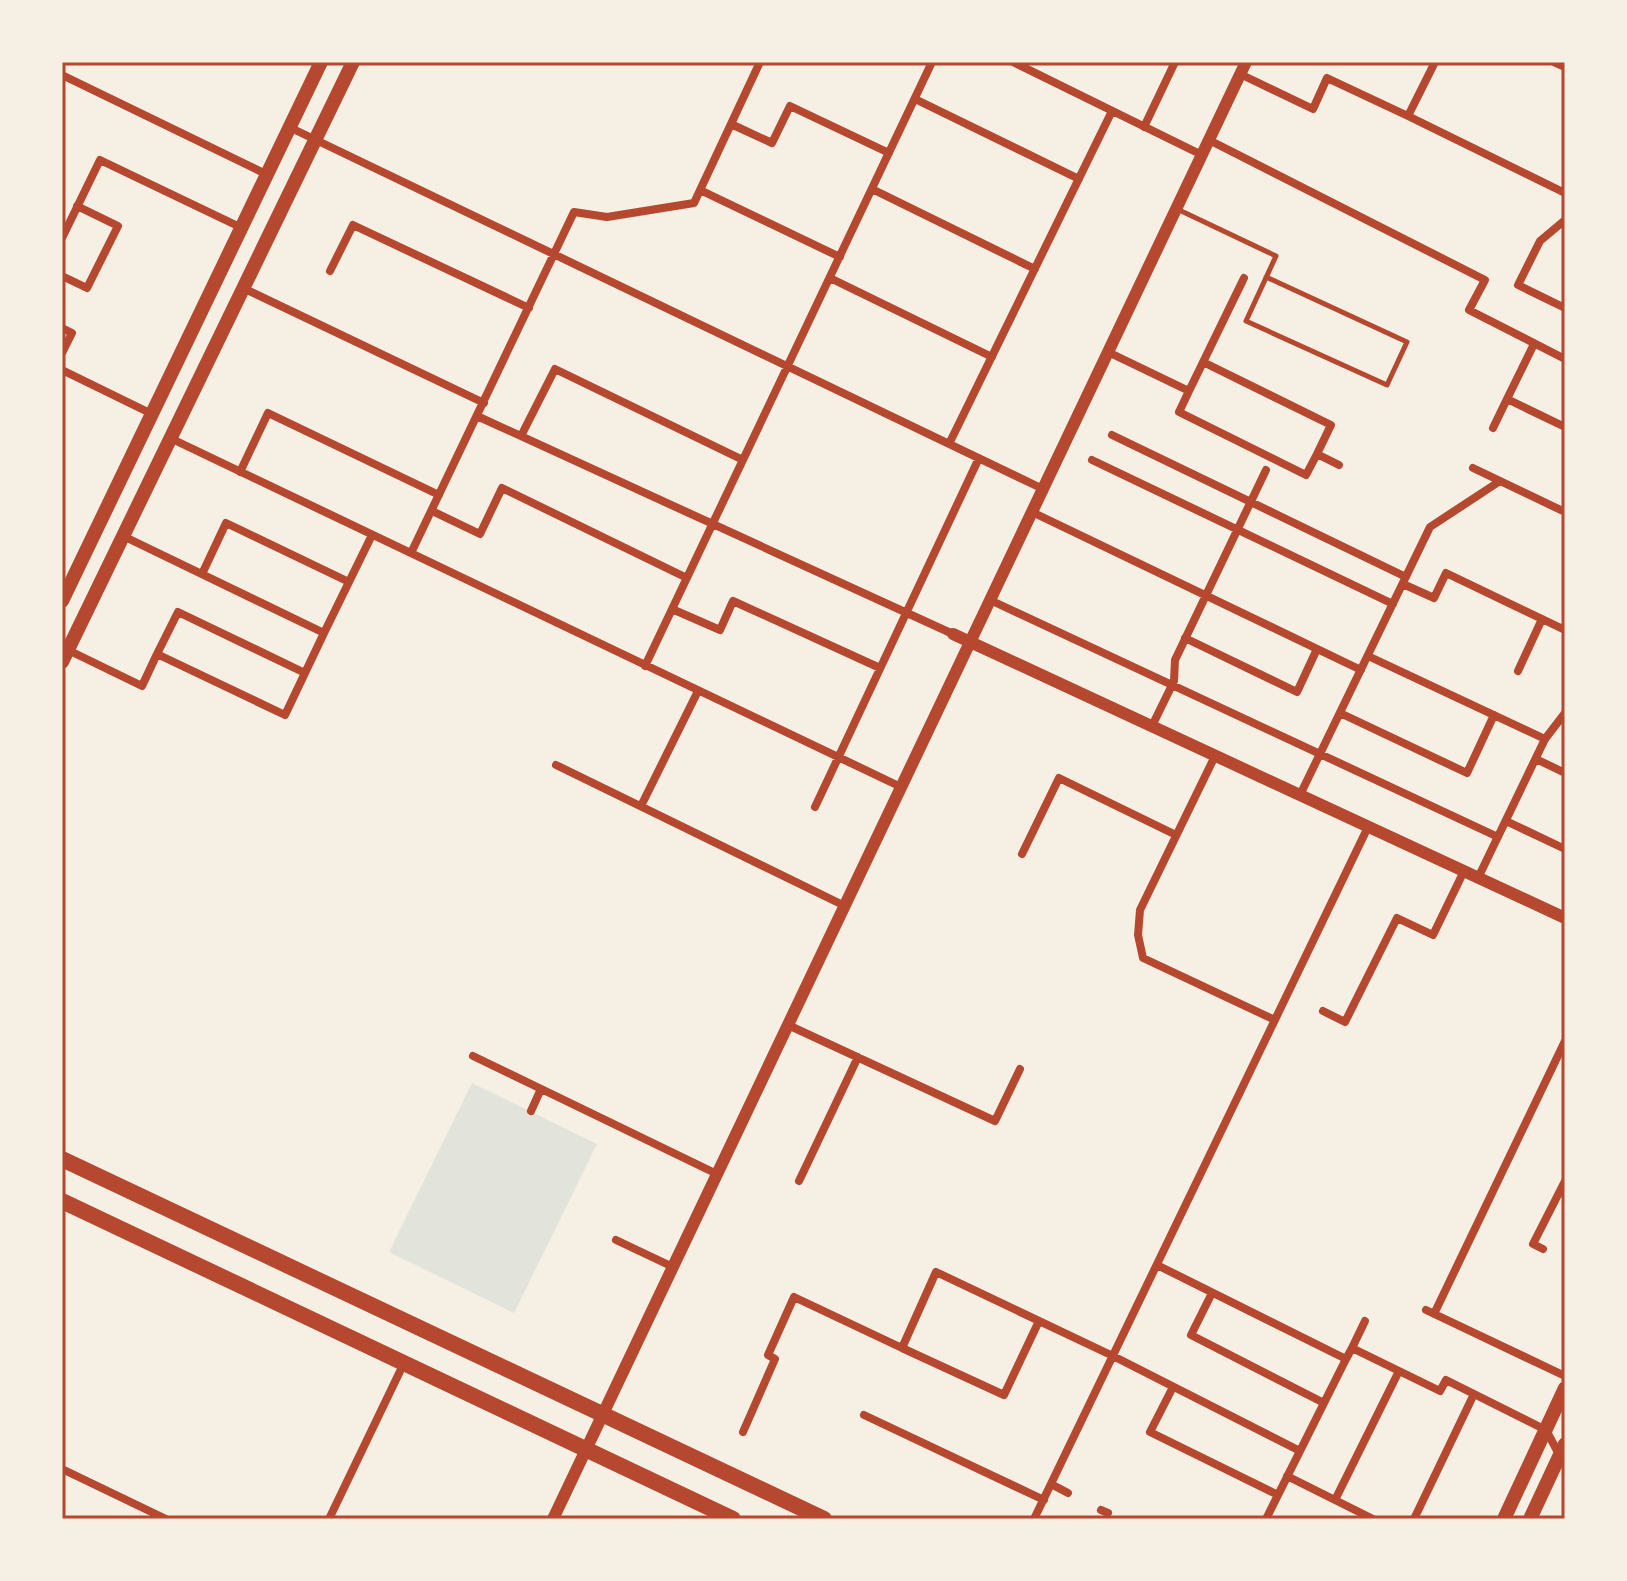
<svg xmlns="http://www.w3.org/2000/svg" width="1627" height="1581" viewBox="0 0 1627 1581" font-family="Jost,sans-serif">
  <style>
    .green { fill: #e2e4dc }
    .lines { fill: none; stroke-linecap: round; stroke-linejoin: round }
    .service { stroke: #b5482f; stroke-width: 5 }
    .minor { stroke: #b5482f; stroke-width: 8 }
    .tertiary { stroke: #b5482f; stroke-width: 12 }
    .secondary { stroke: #b5482f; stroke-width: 14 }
    .primary { stroke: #b5482f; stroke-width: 16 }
    .neatline { fill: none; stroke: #b5482f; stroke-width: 3 }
  </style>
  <rect width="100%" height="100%" fill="#f6efe4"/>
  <path class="green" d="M472 1083 597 1144 514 1313 389 1252Z"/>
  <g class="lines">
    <path class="service" d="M1177 209 1276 256 1246 321 1387 385 1407 342 1266 277"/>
    <path class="minor" d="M1013 62 1202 155
      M1435 62 1408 116 1565 193
      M1554 62 1565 67
      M1240 74 1313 109 1327 78 1408 116
      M62 75 268 175
      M915 99 1079 179
      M731 124 772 143 790 106 889 153
      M1144 127 1175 62
      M291 128 1043 489
      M1209 140 1485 280 1469 310 1565 359
      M872 189 1035 269
      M700 190 840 257
      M1565 220 1540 241 1518 285 1565 308
      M62 238 100 160 242 228
      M330 271 353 225 529 308
      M62 276 87 288 118 226 77 206
      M830 278 992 357
      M243 288 484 403
      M62 328 72 333 62 353
      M1534 344 1507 399 1565 427
      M1108 352 1189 391 1244 278
      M1203 362 1331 425 1317 454
      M62 370 152 414
      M1189 391 1179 412 1306 475 1317 454 1339 465
      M477 416 953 634
      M1493 428 1507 399
      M1112 435 1406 577
      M521 436 555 369 743 460
      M170 438 901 787
      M949 444 1112 111
      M1092 460 1393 604
      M1473 468 1565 512
      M240 472 268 413 439 495
      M432 511 480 534 502 488 687 578
      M1032 512 1361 670
      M123 536 324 633 372 535
      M411 553 574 212 607 217 694 203 760 62
      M202 574 226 523 349 582
      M1403 584 1434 598 1446 573 1565 630
      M990 600 1498 837
      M672 609 720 630 733 601 880 668
      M1185 638 1297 692 1317 649
      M68 650 142 686 157 654 285 715 324 633
      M157 654 178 612 305 673
      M1368 656 1545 739
      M645 666 932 62
      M1518 671 1542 619
      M1340 713 1467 773 1494 715
      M1152 726 1174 681 1175 660 1266 470
      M1215 756 1140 910 1138 935 1143 958 1275 1020
      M1536 759 1565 773
      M556 765 845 906
      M1300 795 1430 527 1500 481
      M641 806 698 691
      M815 807 979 458
      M1506 821 1565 849
      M1022 854 1059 778 1176 835
      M1478 878 1545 739 1565 713
      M1323 1011 1345 1022 1397 918 1433 935 1464 871
      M788 1025 995 1121 1020 1069
      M473 1056 717 1174
      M531 1111 541 1089
      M799 1181 858 1057
      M616 1240 673 1267
      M1543 1249 1533 1244 1565 1181
      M1157 1265 1346 1359 1352 1348 1440 1391 1446 1380 1546 1430 1561 1458
      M1212 1293 1191 1335 1324 1403
      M1426 1310 1565 1376
      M1434 1314 1565 1041
      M902 1348 1004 1395 1039 1321
      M1352 1348 1365 1321
      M1173 1387 1150 1432 1278 1495
      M864 1415 1044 1500
      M743 1432 775 1359 768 1355 794 1297 902 1348 936 1272 1113 1356 1300 1451
      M62 1469 166 1519
      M1287 1476 1373 1519
      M1051 1484 1068 1493
      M1335 1500 1399 1371
      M1101 1510 1108 1513 1105 1519
      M329 1519 404 1363
      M1034 1519 1368 827
      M1266 1519 1346 1359
      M1414 1519 1474 1394"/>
    <path class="tertiary" d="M953 634 1565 918
      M553 1519 1246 62"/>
    <path class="secondary" d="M62 601 321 62
      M62 662 353 62
      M1504 1519 1565 1388
      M1530 1519 1565 1444"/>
    <path class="primary" d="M62 1159 824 1519
      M62 1201 733 1519"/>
  </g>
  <rect width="1627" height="1581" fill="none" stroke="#f6efe4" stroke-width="128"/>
  <rect x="64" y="64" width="1499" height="1453" class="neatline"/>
</svg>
